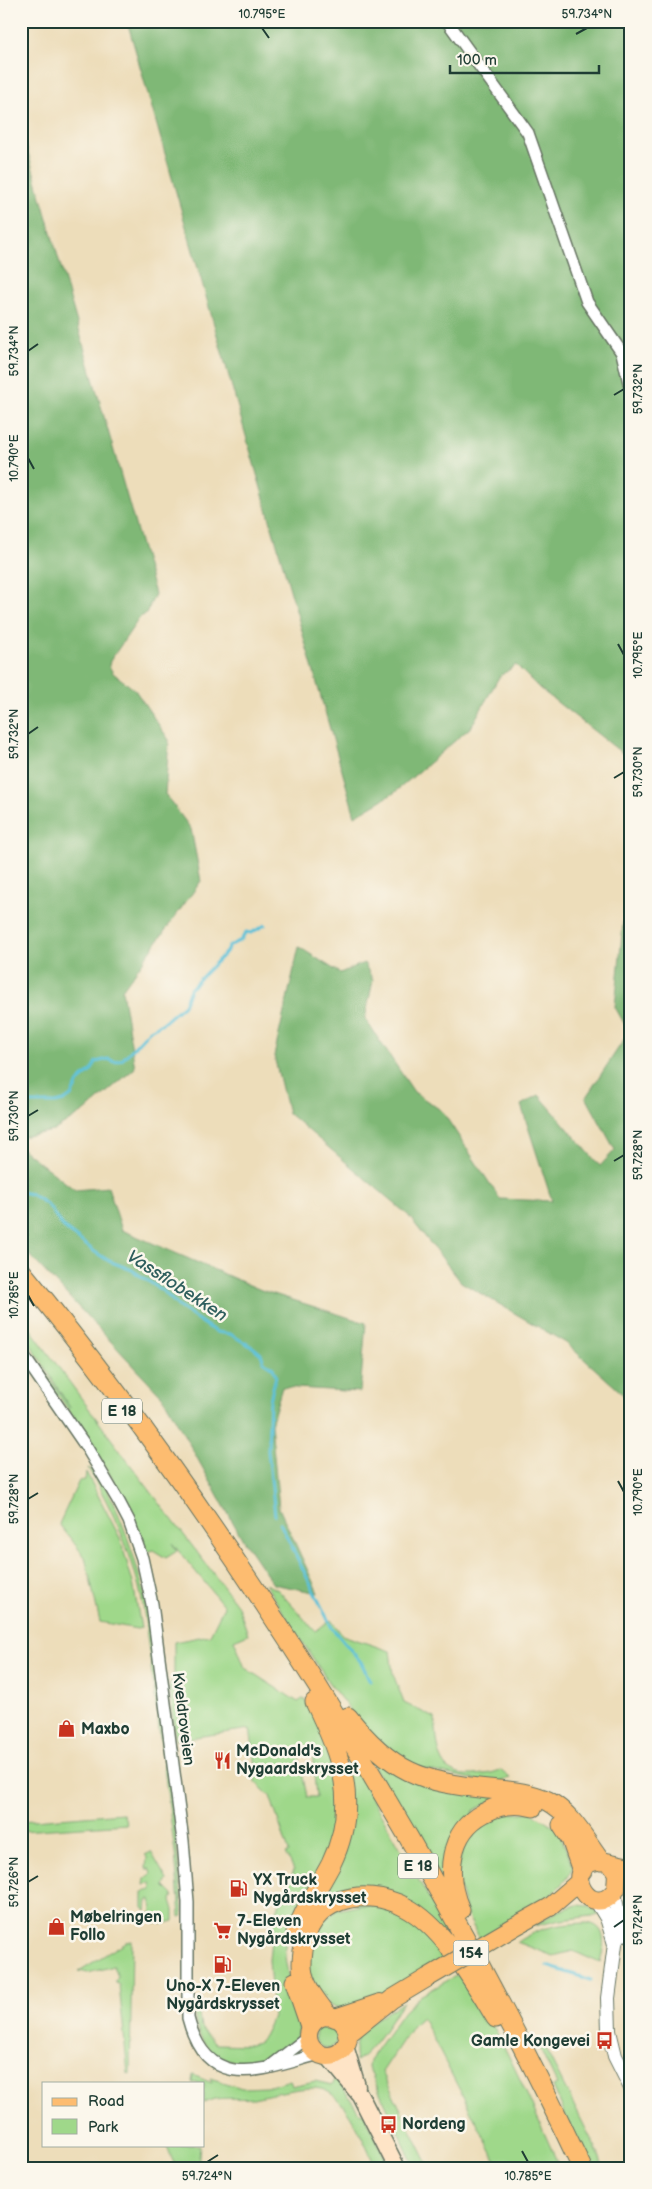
<svg xmlns="http://www.w3.org/2000/svg" width="652" height="2189" viewBox="0 0 652 2189" font-family="'Balsamiq Sans',sans-serif">
  <style>
    .green { fill: #9fd88a; stroke: #5f8a5f; fill-rule: evenodd }
    .forest { fill: #7fb876; stroke: #4f7a55 }
    .lines { fill: none; stroke-linecap: round; stroke-linejoin: round }
    .stream { stroke: #5bc1d9; stroke-width: 3 }
    .minor-casing { stroke: #677563; stroke-width: 14 }
    .tertiary-casing { stroke: #677563; stroke-width: 16 }
    .secondary-casing { stroke: #677563; stroke-width: 19 }
    .primary-casing { stroke: #677563; stroke-width: 20 }
    .trunk-casing { stroke: #677563; stroke-width: 21 }
    .minor { stroke: #fff; stroke-width: 11 }
    .tertiary { stroke: #fff; stroke-width: 14 }
    .secondary { stroke: #fee4c6; stroke-width: 16 }
    .primary { stroke: #fdbc70; stroke-width: 18 }
    .trunk { stroke: #fdbc70; stroke-width: 19 }
    .primary-bridge-casing { stroke: #677563; stroke-width: 20; stroke-linecap: butt }
    .primary-bridge { stroke: #fdbc70; stroke-width: 18 }
    .ticks { fill: none; stroke: #1f3d34; stroke-width: 2 }
    .labels { text-anchor: middle; dominant-baseline: central; stroke-width: 5; stroke-linejoin: round; paint-order: stroke }
    .shield { fill: #fbf7ec; stroke: #61756b; stroke-width: 1 }
    .shield-label { font-size: 15px; font-weight: bold; fill: #1f3d34 }
    .street-label { font-size: 16px; fill: #1f3d34; stroke: #fbf7ec }
    .poi-label { font-size: 16px; font-weight: bold; fill: #1f3d34; stroke: #fbf7ec; text-anchor: start }
    .water-label { font-size: 18px; font-style: italic; fill: #2e5e5d; stroke: #fbf7ec }
    .neatline { fill: none; stroke: #1f3d34; stroke-width: 2 }
    .ticks-label { font-size: 12px; text-anchor: middle; fill: #1f3d34 }
  </style>
  <rect width="100%" height="100%" fill="#fbf7ec"/>
  <filter id="ink" filterUnits="userSpaceOnUse"><feTurbulence type="fractalNoise" baseFrequency=".02" numOctaves="2"/><feDisplacementMap in="SourceGraphic" scale="10" xChannelSelector="R" yChannelSelector="G"/><feConvolveMatrix kernelMatrix="1 2 1 2 8 2 1 2 1" color-interpolation-filters="sRGB"/></filter>
  <filter id="wash" filterUnits="userSpaceOnUse"><feTurbulence type="fractalNoise" baseFrequency=".0096" numOctaves="4" result="noise"/><feDisplacementMap in="SourceGraphic" scale="20" xChannelSelector="R" yChannelSelector="G"/><feGaussianBlur stdDeviation="1.12" result="paint"/><feColorMatrix in="noise" values="0 0 0 0 0 0 0 0 0 0 0 0 0 0 0 0 0 1.4 0 .05"/><feComposite in="paint" operator="in"/></filter>
  <g filter="url(#wash)">
    <rect width="100%" height="100%" fill="#edddba"/>
    <path class="green" d="M21 1316 123 1455 238 1606 248 1634 234 1640 245 1668 298 1702 304 1698C316 1720 334 1749 338 1774 339 1785 337 1798 337 1808 336 1817 338 1827 335 1835 329 1852 318 1870 310 1886 301 1905 288 1925 285 1946 282 1971 307 2022 296 2038 276 2070 223 2074 202 2040 196 2030 195 2019 194 2007L198 2008 201 2028 216 2044 251 2045 258 2043 264 2036 269 2026 273 2016 269 1960 273 1919 294 1870 290 1861 285 1855 289 1852 270 1796 255 1782 256 1766 250 1729 175 1740 169 1685 174 1680V1642L210 1635 224 1606 172 1543 177 1551 166 1558 153 1550 146 1552 126 1500 75 1420 21 1342V1337L70 1408 21 1329ZM297 1747 312 1749 316 1797H307Z
      M88 1468C112 1476 140 1575 146 1600L174 1814 183 1916 180 1917 175 1853 143 1605C133 1555 114 1512 88 1468Z
      M86 1472 120 1538 133 1583 141 1628 137 1629 100 1622 85 1557 59 1524 79 1481 85 1480Z
      M265 1584 278 1590 315 1631 331 1620 342 1635 390 1651 393 1674 404 1703 435 1718C438 1745 436 1778 473 1775 483 1774 491 1774 500 1770L510 1778 496 1784 413 1767 365 1730 329 1683Z
      M351 1729 389 1766 506 1794 474 1810 450 1894Z
      M348 1757 459 1950 398 1898 312 1915 324 1885Z
      M531 1812 557 1828 573 1866C560 1899 510 1922 480 1939L467 1915 456 1873 468 1833 488 1816Z
      M123 1813 127 1824 21 1831V1821Z
      M151 1852 167 1880 164 1886 173 1895 171 1900 174 1910V1921L162 1924 155 1923 147 1914 152 1913 151 1899 147 1901 146 1911 143 1908V1892L152 1890 151 1883 144 1885 145 1879 151 1874 150 1869H146L147 1857 145 1855Z
      M346 1903 402 1909 452 1956 361 2005 342 2008 330 2006 307 1971 314 1928Z
      M577 1905 590 1906 599 1915 561 1920 534 1926 558 1911Z
      M587 1923C609 1926 604 1947 600 1963L573 1951 553 1956 517 1942C539 1927 560 1924 587 1923Z
      M132 1941 130 2075 128 2074 119 1985 115 1982 118 1977 114 1966 88 1973 79 1971 126 1942Z
      M461 1973C502 2033 530 2102 560 2168H500L422 2017 414 2024 382 2072 430 2168H415L368 2067 369 2060 404 2011 420 1996Z
      M403 2002C389 2022 376 2047 356 2061 349 2027 378 2019 403 2002Z
      M315 2036a12 12 0 1 1 24 0a12 12 0 1 1-24 0Z
      M540 2038 599 2155 603 2168H588L553 2086 557 2084 536 2040Z
      M193 2075 212 2083 210 2078 242 2088 267 2087 290 2080 292 2086 315 2081 332 2085 335 2080 339 2082 359 2112 364 2113 390 2168H376C365 2145 347 2095 321 2089 305 2085 270 2095 253 2098 238 2100 217 2095 204 2103V2083H192Z
      M166 2145H200L198 2168H176Z"/>
    <path class="forest" d="M127 21H631V760L539 688 516 665 499 677 471 727 394 793 355 816Z
      M21 128 155 594 146 614 140 617 110 661 109 666 113 673 135 690 169 740 165 794 191 829 201 881 122 990 135 1068 85 1111 53 1131 21 1137Z
      M631 842V1408L622 1393 566 1343 461 1282 408 1215 288 1113 274 1056 299 947 340 973 364 963 373 980 365 1019 414 1092 442 1111 500 1199 552 1201 521 1105 539 1095 600 1166 615 1150 586 1097 629 1032 615 1007Z
      M21 1148 75 1190 108 1187 122 1230 261 1290 366 1323 360 1392 282 1387 271 1424 279 1508 318 1593 273 1584 243 1540 163 1397 21 1246Z"/>
    <g class="lines">
      <path class="stream" d="M21 1103H56L64 1101 71 1096 79 1081 91 1071 96 1062 108 1059 115 1062 123 1059 150 1030 163 1023 184 1005 190 989 226 952 229 946 241 940 246 932 251 933 265 925
        M21 1192 31 1194 48 1205 63 1227 95 1252 109 1261 132 1270 164 1292 179 1307 216 1332 230 1334 254 1348 261 1354 264 1362 273 1368 276 1376 270 1400 268 1451 275 1515
        M280 1523 332 1628 361 1662 370 1681
        M547 1966 591 1980"/>
    </g>
  </g>
  <g filter="url(#ink)">
    <g class="lines">
      <defs>
        <path id="minor" d="M447 21 528 133 587 302 622 353 631 391
          M21 1352 87 1448 119 1502 129 1521 142 1558 152 1604 183 1841 188 1902V2018C208 2096 265 2068 320 2054
          M613 1937 631 1934
          M268 2068 308 2037"/>
        <path id="tertiary" d="M614 1893 620 1925 615 1944 608 1998 609 2031 615 2056 631 2088
          M596 1900 607 1918 615 1944"/>
        <path id="secondary" d="M345 2046 357 2086
          M328 2056 360 2095 397 2168"/>
        <path id="primary" d="M611 1864 617 1873 616 1889C592 1925 558 1866 597 1861 603 1860 622 1866 631 1867
          M514 1927 550 1907 579 1882
          M308 2036a20 20 0 1 1 40 0a20 20 0 1 1-40 0Z
          M335 2018 380 2003
          M347 2035 392 1999 427 1978"/>
        <path id="trunk" d="M21 1271C130 1403 227 1543 318 1687 415 1842 504 2002 582 2168
          M348 1717C390 1771 422 1783 488 1789 508 1791 530 1792 548 1801 572 1814 585 1840 601 1861
          M562 1825 571 1839 582 1871
          M460 1910C445 1875 448 1832 484 1813 500 1804 516 1802 533 1807
          M296 1933C304 1908 319 1887 331 1864 360 1804 342 1758 315 1702
          M295 1982 310 2026
          M328 2016C318 2003 307 1990 303 1974 301 1966 302 1959 303 1951 308 1898 363 1885 405 1907 443 1926 474 1982 496 2018"/>
      </defs>
      <use href="#minor" class="minor-casing"/>
      <use href="#tertiary" class="tertiary-casing"/>
      <use href="#secondary" class="secondary-casing"/>
      <use href="#primary" class="primary-casing"/>
      <use href="#trunk" class="trunk-casing"/>
      <use href="#minor" class="minor"/>
      <use href="#tertiary" class="tertiary"/>
      <use href="#secondary" class="secondary"/>
      <use href="#primary" class="primary"/>
      <use href="#trunk" class="trunk"/>
      <defs>
        <path id="primary-bridge" d="M427 1978 514 1927"/>
      </defs>
      <use href="#primary-bridge" class="primary-bridge-casing"/>
      <use href="#primary-bridge" class="primary-bridge"/>
    </g>
  </g>
  <path class="ticks" d="M262 28 269 38M576 34 587 28M28 351 38 344M614 395 624 389M28 458 34 469M618 644 624 655M28 734 38 727M614 778 624 772M28 1116 38 1110M614 1161 624 1155M28 1295 34 1306M618 1481 624 1492M28 1499 38 1493M28 1882 38 1876M614 1927 624 1920M522 2151 528 2162M207 2162 218 2155"/>
  <defs>
    <symbol id="shop-bare" viewBox="-9 -9 18 18"><path d="M-5-2.5h2.3a2.7 3.5 0 0 1 5.4 0H5L5.5 6h-11ZM-1.5-2.5h3a1.5 2.3 0 0 0-3 0Z" fill="#c8321e" stroke="#fbf7ec" stroke-width="2.5" paint-order="stroke"/></symbol>
    <symbol id="restaurant-bare" viewBox="-9 -9 18 18"><path d="M-5-6h1v4h1v-4h1v4h1v-4h1v5L-1.5 .5V6h-2V.5L-5-1ZM5-6V6H3V1.5H1.5Q1.5-4 5-6Z" fill="#c8321e" stroke="#fbf7ec" stroke-width="2.5" paint-order="stroke"/></symbol>
    <symbol id="fuel-bare" viewBox="-9 -9 18 18"><path d="M-5.5-6h7V0h2V4h1.3V-2.5L3-4.5l.8-.8L6-3V5H2.5V1h-1V6h-7ZM-4.2-4.7v3.2H.2V-4.7Z" fill="#c8321e" stroke="#fbf7ec" stroke-width="2.5" paint-order="stroke"/></symbol>
    <symbol id="supermarket-bare" viewBox="-9 -9 18 18"><path d="M-6-5.5h2.5l.6 2H6L4.5 2H-2.5L-4.4-4H-6ZM-1.5 3.2a1.3 1.3 0 1 0 .1 0ZM3 3.2a1.3 1.3 0 1 0 .1 0Z" fill="#c8321e" stroke="#fbf7ec" stroke-width="2.5" paint-order="stroke"/></symbol>
    <symbol id="bus-bare" viewBox="-9 -9 18 18"><path d="M-5-6H5V4H4V6H2V4H-2V6H-4V4H-5ZM-3.5-4V0h7V-4ZM-3.5 1.2v1.5H-2V1.2ZM2 1.2v1.5H3.5V1.2Z" fill="#c8321e" stroke="#fbf7ec" stroke-width="2.5" paint-order="stroke"/></symbol>
  </defs>
  <g fill-rule="evenodd">
    <use href="#shop-bare" x="54" y="1716" width="25" height="25"/>
    <use href="#restaurant-bare" x="210" y="1748" width="25" height="25"/>
    <use href="#fuel-bare" x="226" y="1876" width="25" height="25"/>
    <use href="#shop-bare" x="44" y="1914" width="25" height="25"/>
    <use href="#supermarket-bare" x="210" y="1918" width="25" height="25"/>
    <use href="#fuel-bare" x="210" y="1952" width="25" height="25"/>
    <use href="#bus-bare" x="592" y="2028" width="25" height="25"/>
    <use href="#bus-bare" x="376" y="2112" width="25" height="25"/>
  </g>
  <g class="labels">
    <g class="shield">
      <rect x="102" y="1398.5" width="40" height="25" rx="4"/>
      <rect x="398" y="1853.5" width="40" height="25" rx="4"/>
      <rect x="453.5" y="1940.5" width="35" height="25" rx="4"/>
    </g>
    <g class="shield-label">
      <text x="122" y="1411">E 18</text>
      <text x="418" y="1866">E 18</text>
      <text x="471" y="1953">154</text>
    </g>
    <g class="street-label">
      <text transform="translate(183 1719) rotate(83)">Kveldroveien</text>
    </g>
    <g class="poi-label">
      <text x="81" y="1729">Maxbo</text>
      <text x="236" y="1751">McDonald's<tspan x="236" dy="18">Nygaardskrysset</tspan></text>
      <text x="253" y="1880">YX Truck<tspan x="253" dy="18">Nygårdskrysset</tspan></text>
      <text x="70" y="1917">Møbelringen<tspan x="70" dy="18">Follo</tspan></text>
      <text x="237" y="1921">7-Eleven<tspan x="237" dy="18">Nygårdskrysset</tspan></text>
      <text x="223" y="1986" text-anchor="middle">Uno-X 7-Eleven<tspan x="223" dy="18">Nygårdskrysset</tspan></text>
      <text x="590" y="2041" text-anchor="end">Gamle Kongevei</text>
      <text x="402" y="2124">Nordeng</text>
    </g>
    <g class="water-label">
      <text transform="translate(177 1286) rotate(33)">Vassflobekken</text>
    </g>
  </g>
  <rect width="652" height="2189" fill="none" stroke="#fbf7ec" stroke-width="55"/>
  <rect x="42" y="2082" width="162" height="65" fill="#fbf7ec" stroke="#a3ada2"/>
  <rect x="52" y="2098" width="25" height="8" fill="#fdbc70" stroke="#a3ada2"/>
  <text x="88" y="2106" font-size="15" fill="#1f3d34">Road</text>
  <rect x="52" y="2119" width="25" height="15" fill="#9fd88a" stroke="#a3ada2"/>
  <text x="88" y="2132" font-size="15" fill="#1f3d34">Park</text>
  <path d="M450 65v8h149v-8" fill="none" stroke="#1f3d34" stroke-width="2.5"/>
  <text x="457" y="65" font-size="15" fill="#1f3d34" stroke="#fbf7ec" stroke-width="4" paint-order="stroke">100 m</text>
  <rect x="28" y="28" width="596" height="2134" class="neatline"/>
  <g class="ticks-label">
    <text x="262" y="18">10.795°E</text>
    <text x="587" y="18">59.734°N</text>
    <text transform="translate(14 351) rotate(-90)" y="4">59.734°N</text>
    <text transform="translate(638 389) rotate(-90)" y="4">59.732°N</text>
    <text transform="translate(14 458) rotate(-90)" y="4">10.790°E</text>
    <text transform="translate(638 655) rotate(-90)" y="4">10.795°E</text>
    <text transform="translate(14 734) rotate(-90)" y="4">59.732°N</text>
    <text transform="translate(638 772) rotate(-90)" y="4">59.730°N</text>
    <text transform="translate(14 1116) rotate(-90)" y="4">59.730°N</text>
    <text transform="translate(638 1155) rotate(-90)" y="4">59.728°N</text>
    <text transform="translate(14 1295) rotate(-90)" y="4">10.785°E</text>
    <text transform="translate(638 1492) rotate(-90)" y="4">10.790°E</text>
    <text transform="translate(14 1499) rotate(-90)" y="4">59.728°N</text>
    <text transform="translate(14 1882) rotate(-90)" y="4">59.726°N</text>
    <text transform="translate(638 1920) rotate(-90)" y="4">59.724°N</text>
    <text x="207" y="2180">59.724°N</text>
    <text x="528" y="2180">10.785°E</text>
  </g>
</svg>
